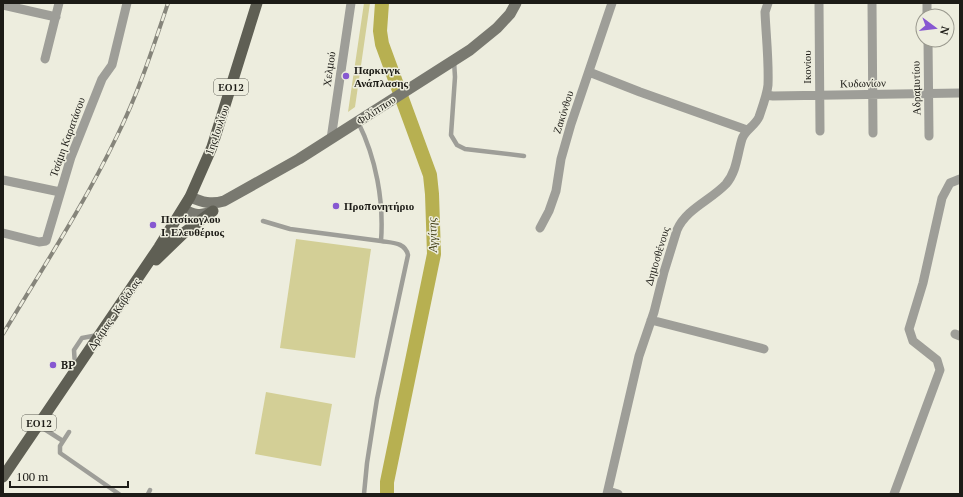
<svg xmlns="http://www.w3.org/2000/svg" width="963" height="497" viewBox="0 0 963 497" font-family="'PT Serif',serif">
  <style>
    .green { fill: #d3cf96 }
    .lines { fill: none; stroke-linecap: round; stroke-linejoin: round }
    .river { stroke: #b7b051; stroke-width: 14 }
    .service { stroke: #9e9e98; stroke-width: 4.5 }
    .minor { stroke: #9e9e98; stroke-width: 9 }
    .secondary { stroke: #797970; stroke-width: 11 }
    .primary { stroke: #5f5f54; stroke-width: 11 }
    .rail-casing { stroke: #86857b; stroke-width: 4 }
    .rail { stroke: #ededde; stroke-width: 2.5; stroke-dasharray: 8; stroke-linecap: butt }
    .poi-dot { fill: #8758d1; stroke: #ededde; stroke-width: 1.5 }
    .labels { text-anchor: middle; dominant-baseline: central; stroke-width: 3; stroke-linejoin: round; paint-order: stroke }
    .shield { fill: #ededde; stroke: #5b5b53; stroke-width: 1 }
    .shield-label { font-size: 10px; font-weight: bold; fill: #1d1c17 }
    .street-label { font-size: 11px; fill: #1d1c17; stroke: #ededde }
    .poi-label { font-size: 11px; font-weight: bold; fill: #1d1c17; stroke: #ededde; text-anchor: start }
    .water-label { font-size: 12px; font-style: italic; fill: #46431b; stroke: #ededde }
  </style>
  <rect width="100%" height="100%" fill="#ededde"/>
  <path class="green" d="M364 3H370L355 107 348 112Z
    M296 239 371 249 355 358 280 348Z
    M266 392 332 404 321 466 255 454Z"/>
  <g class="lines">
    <path class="river" d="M382 3 380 31 382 44 430 175 432 194 434 254 387 482V494"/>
    <path class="service" d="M454 61 455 77 451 135 457 145 465 149 524 156
      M358 122C376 158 384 201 381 241 392 243 405 242 408 255L377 399 367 463 364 494
      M263 221 290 229 381 241
      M75 366 74 350 82 338 98 335
      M38 425 63 441
      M69 432 60 446V453L119 494
      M148 494 150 490"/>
    <path class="minor" d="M819 3 820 131
      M872 3 873 133
      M927 3V16
      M3 5 56 17
      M928 40 929 136
      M45 59 59 3
      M589 72 640 92 747 130
      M766 95 773 96 960 93
      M331 139 351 3
      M3 180 60 192
      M540 228 549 211 556 191 561 159 571 124 612 3
      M3 233 39 242 46 241 71 157 102 79 112 65 127 3
      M651 320 764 349
      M955 334 960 336
      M608 491 618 494
      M607 494 639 356 654 312 664 272 677 230C686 209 711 200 726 184 737 171 737 155 742 139 745 130 755 126 759 117 762 108 767 95 768 85 769 61 766 36 765 12L768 3
      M894 494 940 370 937 360 913 341 909 329 923 283 942 198 950 183 960 179"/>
    <path class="secondary" d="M190 197C202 202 211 205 224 201L299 159 470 50 497 28 510 14 516 3
      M183 209C193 215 202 217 212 211"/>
    <path class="primary" d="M156 260 185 232 213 211
      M3 477 159 247 190 197 212 147 257 3"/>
    <defs>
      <path id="rail" d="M3 334C42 269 84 205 117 136 138 94 153 48 168 3"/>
    </defs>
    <use href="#rail" class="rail-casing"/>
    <use href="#rail" class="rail"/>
  </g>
  <g class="poi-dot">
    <circle cx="346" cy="76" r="4"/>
    <circle cx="336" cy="206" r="4"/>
    <circle cx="153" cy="225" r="4"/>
    <circle cx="53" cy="365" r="4"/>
  </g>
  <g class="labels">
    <g class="shield">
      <rect x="214" y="79" width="34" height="16" rx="3"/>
      <rect x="22" y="415" width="34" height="16" rx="3"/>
    </g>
    <g class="shield-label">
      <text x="231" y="87">ΕΟ12</text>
      <text x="39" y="423">ΕΟ12</text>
    </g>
    <g class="street-label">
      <text transform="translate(807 67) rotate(-90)">Ικονίου</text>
      <text transform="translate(329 69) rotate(-82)">Χελμού</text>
      <text transform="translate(863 83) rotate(-1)">Κυδωνίων</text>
      <text transform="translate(916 88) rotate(-91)">Αδραμυτίου</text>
      <text transform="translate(376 110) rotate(-33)">Φιλίππου</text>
      <text transform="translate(563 112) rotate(-72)">Ζακύνθου</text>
      <text transform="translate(217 130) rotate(-71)">1ης Ιουλίου</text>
      <text transform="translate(67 137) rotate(-70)">Τσάμη Καρατάσου</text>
      <text transform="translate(657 256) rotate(-73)">Δημοσθένους</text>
      <text transform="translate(114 314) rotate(-56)">Δράμας - Καβάλας</text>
    </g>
    <g class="poi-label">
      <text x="354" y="70">Παρκινγκ<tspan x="354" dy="13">Ανάπλασης</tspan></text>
      <text x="344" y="206">Προπονητήριο</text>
      <text x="161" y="219">Πιτσίκογλου<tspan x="161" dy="13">Ι. Ελευθέριος</tspan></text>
      <text x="61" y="365">BP</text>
    </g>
    <g class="water-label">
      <text transform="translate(432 235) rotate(-92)">Αγγίτης</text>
    </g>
  </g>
  <rect width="963" height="497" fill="none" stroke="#1d1c17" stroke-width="8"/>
  <g transform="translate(935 28) rotate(105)"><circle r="19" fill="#ededde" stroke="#9a998e"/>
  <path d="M0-3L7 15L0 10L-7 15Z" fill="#8758d1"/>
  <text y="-6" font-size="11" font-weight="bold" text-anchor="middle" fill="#1d1c17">N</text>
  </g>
  <path d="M10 481v6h118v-6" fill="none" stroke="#1d1c17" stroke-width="2"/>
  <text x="16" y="481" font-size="12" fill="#1d1c17" stroke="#ededde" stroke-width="3" paint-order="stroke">100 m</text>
</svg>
